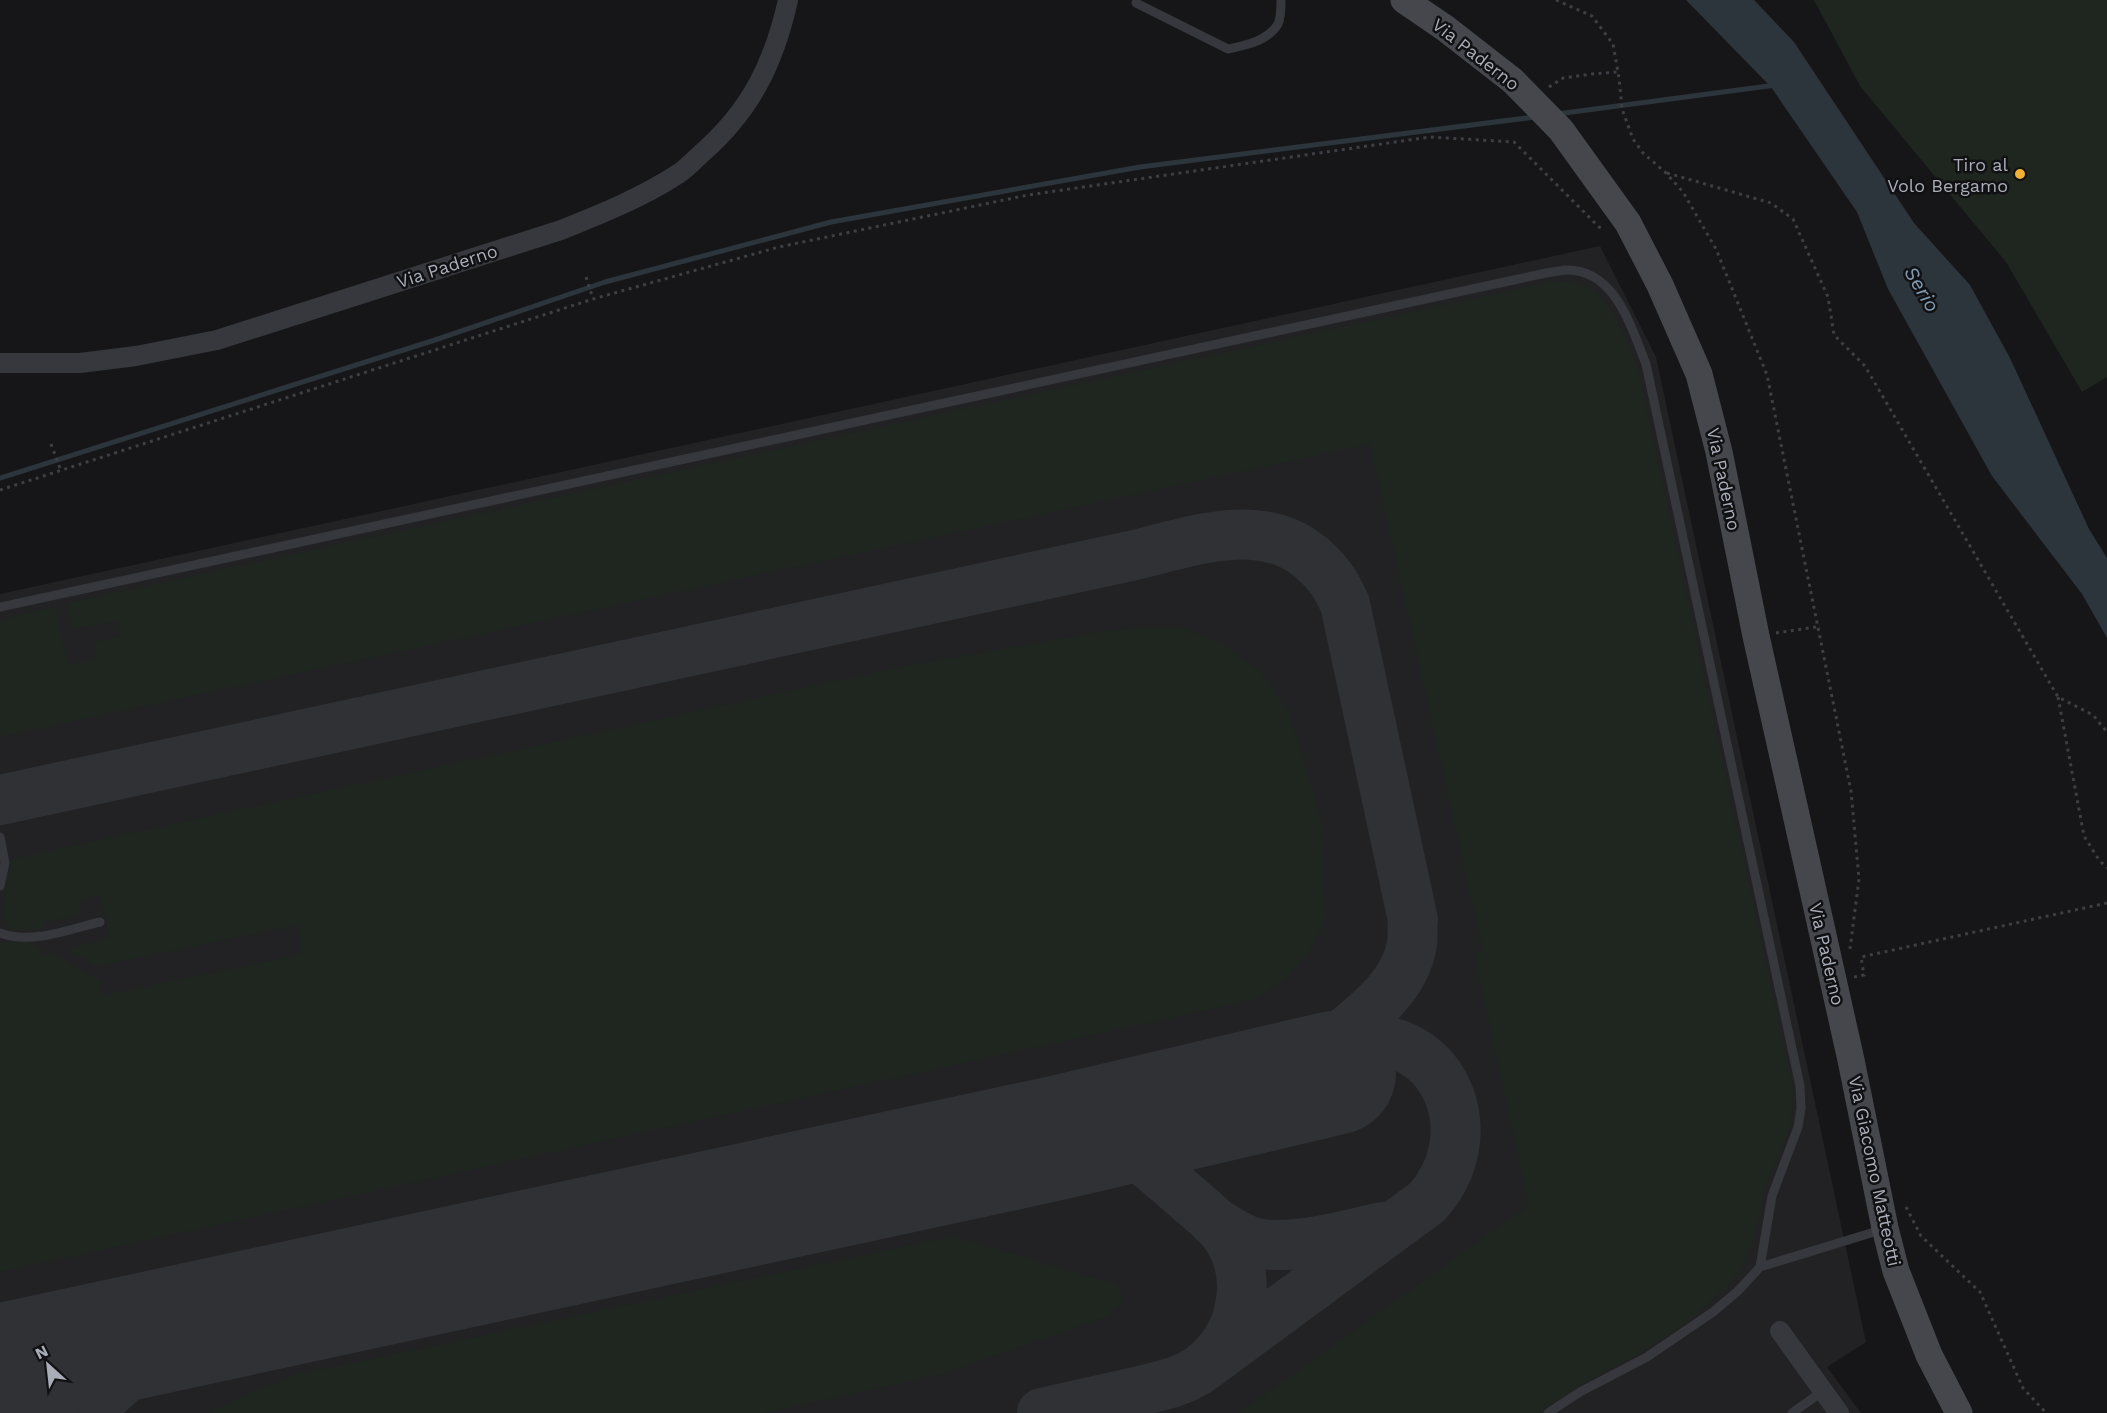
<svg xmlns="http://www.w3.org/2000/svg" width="2107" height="1413" viewBox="0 0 2107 1413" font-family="'Work Sans',sans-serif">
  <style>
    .built { fill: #222225 }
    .green { fill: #1e261f }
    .water { fill: #2c353c }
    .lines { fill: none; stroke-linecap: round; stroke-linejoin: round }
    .stream { stroke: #2c353c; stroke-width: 5 }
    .taxiway { stroke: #303135; stroke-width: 50 }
    .runway { stroke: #303135; stroke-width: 124 }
    .path { stroke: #3d3f44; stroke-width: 3; stroke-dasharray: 3 4.5; stroke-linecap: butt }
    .lane { stroke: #37383d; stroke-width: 9 }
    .street { stroke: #37383d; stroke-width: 20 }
    .secondary { stroke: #45474d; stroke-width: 27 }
    .poi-dot { fill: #f2b134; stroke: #111113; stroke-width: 2 }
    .labels { text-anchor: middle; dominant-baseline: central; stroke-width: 5; stroke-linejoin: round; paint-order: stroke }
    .street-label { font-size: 18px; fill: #a8adb8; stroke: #111113 }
    .poi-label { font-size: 18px; fill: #a8adb8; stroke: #111113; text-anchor: end }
    .water-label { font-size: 20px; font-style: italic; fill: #7f9bb3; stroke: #111113 }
  </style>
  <rect width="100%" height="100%" fill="#161618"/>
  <path class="built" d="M1600 246 1656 357 1866 1342 1827 1367 1861 1413H0V594Z"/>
  <path class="green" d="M1814 0H2107V377L2082 392 2006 262 1860 86Z
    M1555 281C1566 282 1578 282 1588 287 1612 299 1627 343 1638 367L1793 1087 1791 1127 1768 1181 1751 1247 1743 1267 1728 1286 1681 1327 1637 1355 1586 1382 1538 1413H1239L1529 1205 1474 954 1483 952 1370 444 0 737V622L16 615 55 607 68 665 96 659 94 642 121 636 119 621 72 629 68 603Z
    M1143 627 1181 628 1220 642 1263 674 1289 712 1308 773 1321 824 1326 918 1308 954 1284 981 1254 1000 0 1272V943C15 942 37 936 43 955L53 953 100 981 103 995 303 954 297 925 98 966 66 949 110 938 100 896 79 901 81 914 44 923V928C25 931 6 938 2 913L11 859 905 666 1098 632Z
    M954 1236 1117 1285C1128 1300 1119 1309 1106 1317L943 1374 764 1413H209L233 1400 295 1375Z"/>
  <path class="water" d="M1686 0H1754L1794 42 1914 223 1970 285 2010 358 2089 529 2107 558V638L2082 594 1992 476 1888 289 1857 212 1771 87Z"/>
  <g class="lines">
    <path class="stream" d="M1557 114 1776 85
      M0 478 435 340 605 282 831 222 1140 167 1535 117"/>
    <path class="taxiway" d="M0 800 1135 555C1205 538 1280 509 1332 580 1337 587 1341 596 1345 604L1413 920C1412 928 1413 936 1412 944 1404 991 1361 1018 1327 1047
      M1108 1114 1280 1077C1302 1064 1328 1041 1353 1039 1448 1031 1487 1136 1427 1202L1203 1367
      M1213 1221C1224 1228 1236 1236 1249 1241 1284 1253 1347 1235 1382 1227
      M89 1413 102 1399 123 1380 156 1356 202 1329 257 1310
      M1042 1413C1073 1406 1105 1399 1136 1392 1159 1386 1184 1382 1203 1367 1244 1336 1255 1274 1224 1232 1210 1215 1190 1201 1174 1186 1156 1171 1137 1152 1115 1144 1098 1138 1078 1138 1061 1137"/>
    <path class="runway" d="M0 1366 1061 1137 1334 1073"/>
    <path class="path" d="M1556 0 1592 16 1613 44 1619 78 1622 109 1633 139 1643 153 1665 172 1683 192 1716 249 1767 375 1851 791 1859 879 1850 949
      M1549 87 1563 78 1592 74 1617 72
      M1667 173 1771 203 1793 219 1828 297 1834 335 1865 366 2058 697 2093 715 2107 732
      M586 277 593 299
      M51 444 61 471
      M0 490 593 299 779 247 1028 195 1430 137 1514 142 1599 227 1604 230
      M1776 633 1816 627
      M2058 697 2084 836 2099 860 2107 868
      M1854 977 1864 975 1861 957 2107 903
      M1906 1207 1921 1236 1980 1292 2023 1388 2046 1413"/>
    <path class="lane" d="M1136 3 1228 49C1246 45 1268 41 1278 24 1281 18 1281 7 1281 0
      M0 607 1546 273C1552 272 1559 271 1565 270 1615 268 1631 327 1646 364L1800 1086 1801 1108 1798 1127 1772 1196 1760 1267 1738 1291 1713 1312 1647 1357 1580 1392 1548 1413
      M0 837 5 863 0 886
      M0 933C31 945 70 929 100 922
      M1760 1267 1884 1229
      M1792 1413 1823 1391"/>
    <path class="street" d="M0 363H80L136 356 217 340 561 230C601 214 641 198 678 174 686 169 694 160 702 153 751 110 774 63 788 0
      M1780 1331 1839 1413"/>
    <path class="secondary" d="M1404 0 1445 28 1513 81 1561 130 1628 223 1660 285 1699 374 1719 452 1756 636 1851 1060 1885 1228 1896 1271 1929 1355 1959 1413"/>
  </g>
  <circle class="poi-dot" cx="2020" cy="174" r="6"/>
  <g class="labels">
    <g class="street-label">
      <text transform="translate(1476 54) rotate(38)">Via Paderno</text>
      <text transform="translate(447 266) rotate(-18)">Via Paderno</text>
      <text transform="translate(1724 479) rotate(78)">Via Paderno</text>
      <text transform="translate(1827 954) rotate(77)">Via Paderno</text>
      <text transform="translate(1875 1171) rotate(78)">Via Giacomo Matteotti</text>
    </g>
    <g class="poi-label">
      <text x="2008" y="164">Tiro al<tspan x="2008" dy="21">Volo Bergamo</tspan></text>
    </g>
    <g class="water-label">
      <text transform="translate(1922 289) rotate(59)">Serio</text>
    </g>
  </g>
  <g transform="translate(48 1365) rotate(333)" stroke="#111113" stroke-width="4.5" paint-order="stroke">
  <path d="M0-4.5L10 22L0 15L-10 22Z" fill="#a8adb8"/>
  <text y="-9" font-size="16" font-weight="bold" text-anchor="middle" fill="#a8adb8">N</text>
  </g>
</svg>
